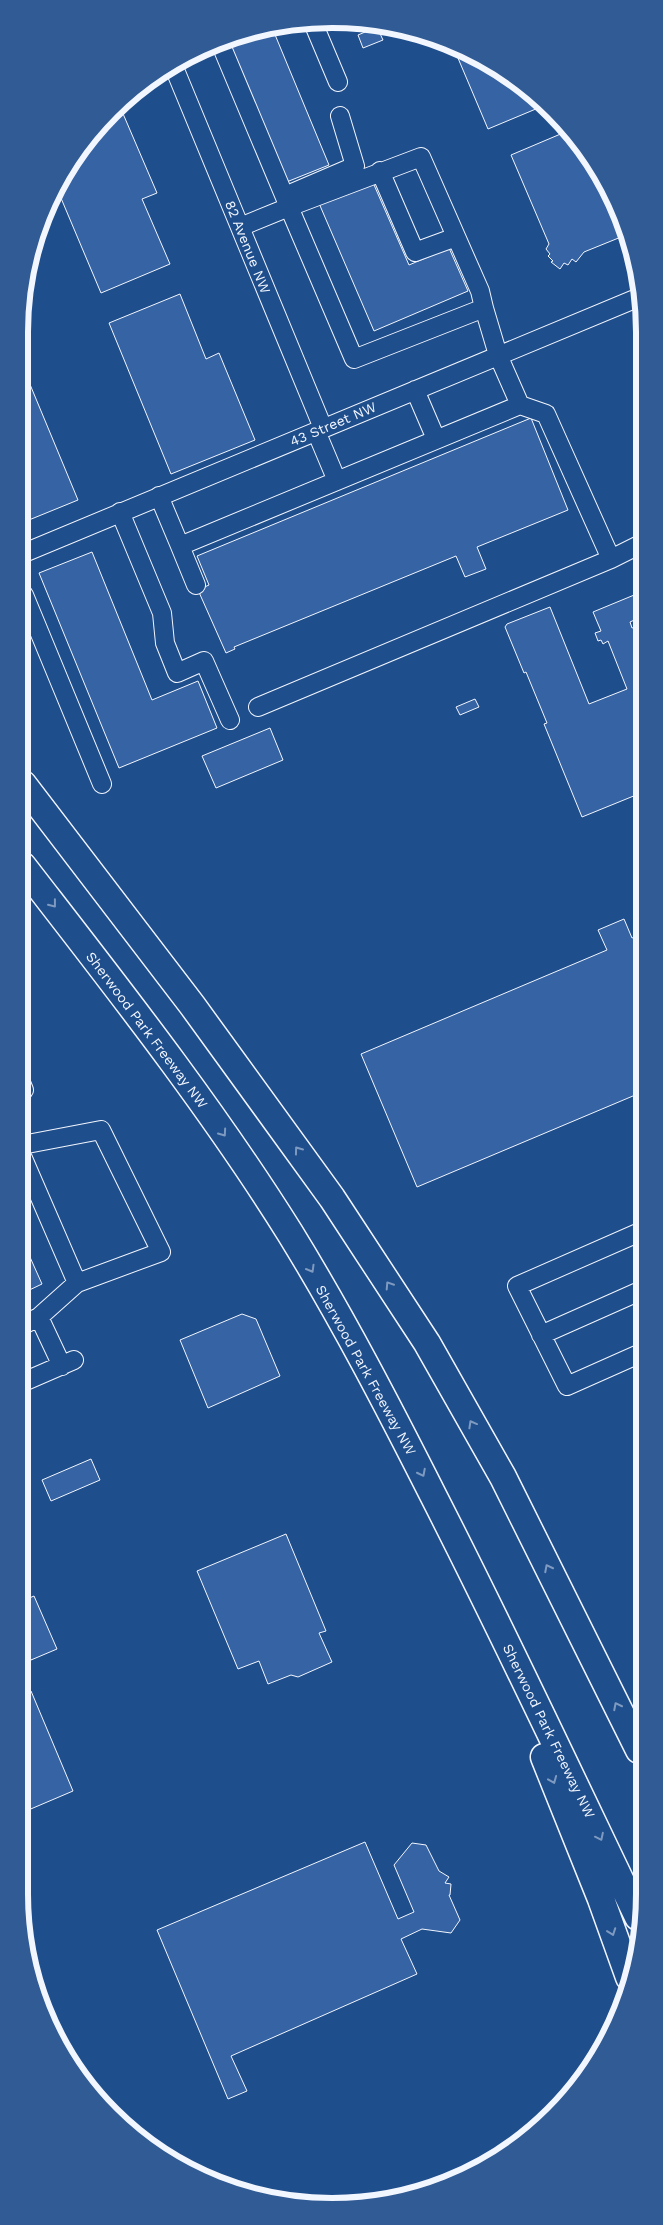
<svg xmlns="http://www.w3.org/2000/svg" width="663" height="2225" viewBox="0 0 663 2225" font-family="'Work Sans',sans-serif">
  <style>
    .building { fill: #3563a3; stroke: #f2f6ff }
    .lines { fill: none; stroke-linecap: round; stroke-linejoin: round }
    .minor-casing { stroke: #f2f6ff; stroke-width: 20 }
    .highway-casing { stroke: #f2f6ff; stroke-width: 29 }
    .minor { stroke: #1f4e8c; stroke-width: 18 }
    .highway { stroke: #1f4e8c; stroke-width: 26 }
    .oneway { stroke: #7e9ac0 }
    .labels { text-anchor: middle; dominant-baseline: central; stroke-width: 4; stroke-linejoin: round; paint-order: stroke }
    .street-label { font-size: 14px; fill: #f2f6ff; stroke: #1f4e8c }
    .rim { fill: none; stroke: #f2f6ff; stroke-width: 6 }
  </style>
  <rect width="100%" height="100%" fill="#1f4e8c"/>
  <path class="building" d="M271 25 329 165 284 183 226 43Z
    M377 27 383 40 363 48 358 35Z
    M449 46 488 61 543 106 488 129 455 51 450 52 448 47Z
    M121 109 157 193 142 199 170 264 101 293 58 191 72 158Z
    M570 130 612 193 619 215 613 218 621 237 584 252 576 262 572 259 568 265 564 263 560 269 551 262 553 261 548 256 550 254 546 249 549 244 511 155Z
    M371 178 409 265 449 248 468 291 374 331 318 201Z
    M180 294 206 359 219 353 255 440 171 474 109 323Z
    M24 370 78 500 24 522Z
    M531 418 568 510 477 547 486 569 465 577 456 556 234 647 235 649 226 653 198 590 209 585 197 556Z
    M92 552 152 700 198 681 217 728 119 768 39 573Z
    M639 593 641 598V617L630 622 632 628 636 627 641 640V793L582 817 544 724 547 723 526 672 524 673 505 627 507 624 550 607 589 704 627 689 608 641 603 644 601 640 598 641 595 633 601 631 593 612Z
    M475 699 479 707 460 715 456 707Z
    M270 728 283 760 216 788 202 756Z
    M624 919 632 938 640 935V1093L417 1187 361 1054 607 950 598 930Z
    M21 1237 42 1284 21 1294Z
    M242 1314 256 1319 280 1376 208 1408 180 1340Z
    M91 1459 100 1480 51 1501 42 1480Z
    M286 1534 326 1631 319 1633 332 1662 298 1677 291 1675 268 1684 259 1661 238 1669 197 1571Z
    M34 1596 57 1649 31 1660 20 1633V1602Z
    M31 1691 73 1791 19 1814V1696Z
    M365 1842 398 1919 414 1912 394 1865 412 1843 426 1845 439 1871 449 1877 445 1883 451 1884 450 1895H449L460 1920 451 1933 422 1929 401 1939 417 1974 231 2056 247 2091 228 2099 157 1930Z"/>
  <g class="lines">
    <defs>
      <path id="minor" d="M314 25 338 82
        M221 45 289 207 240 227
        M173 65 323 428
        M380 171 415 252 456 237
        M285 196 355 166 340 116
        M415 390 436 439
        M520 405 546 414 611 559 641 544
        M316 431 337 481
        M159 496 180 546 520 405 498 355 484 308 354 359 289 207 421 157 480 291 484 308
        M120 512 162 613 165 643 177 673 204 661 230 720
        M180 546 196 585
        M24 553 642 296
        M24 595 102 784
        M258 707 611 559
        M22 1091 24 1090 22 1085
        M22 1145 101 1130 161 1252 77 1283
        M22 1156 77 1283 39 1317
        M21 1326 39 1317 62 1366
        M541 1335 640 1291
        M639 1354 567 1386 517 1286 640 1232
        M21 1383 74 1360"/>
      <path id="highway" d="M23 784 192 1005 332 1198 427 1343 503 1477 639 1750
        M23 866C115 985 210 1105 290 1233 343 1319 389 1408 434 1497 505 1636 571 1777 638 1917
        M544 1757 601 1899 629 1977"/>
    </defs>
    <use href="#minor" class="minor-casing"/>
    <use href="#highway" class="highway-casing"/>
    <use href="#minor" class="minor"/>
    <use href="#highway" class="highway"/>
  </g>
  <defs><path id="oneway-chevron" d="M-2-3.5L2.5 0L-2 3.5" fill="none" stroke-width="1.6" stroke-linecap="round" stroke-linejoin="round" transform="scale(1.25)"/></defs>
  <g class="oneway">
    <use href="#oneway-chevron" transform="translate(53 904) rotate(52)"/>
    <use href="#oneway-chevron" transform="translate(223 1133) rotate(55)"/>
    <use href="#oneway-chevron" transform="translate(298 1150) rotate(-126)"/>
    <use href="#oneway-chevron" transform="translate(311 1269) rotate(60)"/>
    <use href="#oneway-chevron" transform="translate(389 1285) rotate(-123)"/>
    <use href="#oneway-chevron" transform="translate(472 1424) rotate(-119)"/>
    <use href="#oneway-chevron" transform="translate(422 1473) rotate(63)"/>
    <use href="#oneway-chevron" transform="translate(548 1568) rotate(-117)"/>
    <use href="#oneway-chevron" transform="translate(617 1706) rotate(-117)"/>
    <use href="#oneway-chevron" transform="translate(553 1780) rotate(68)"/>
    <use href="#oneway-chevron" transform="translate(600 1837) rotate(64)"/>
    <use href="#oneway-chevron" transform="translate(612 1932) rotate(70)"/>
  </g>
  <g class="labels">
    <g class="street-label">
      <text transform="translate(248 247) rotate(68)">82 Avenue NW</text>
      <text transform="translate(333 424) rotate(-23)">43 Street NW</text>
      <text transform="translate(147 1030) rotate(53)">Sherwood Park Freeway NW</text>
      <text transform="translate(366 1370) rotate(61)">Sherwood Park Freeway NW</text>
      <text transform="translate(549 1731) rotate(64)">Sherwood Park Freeway NW</text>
    </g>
  </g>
  <path d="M0 0H663V2225H0ZM332 28H332A304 304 0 0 1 636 332V1894A304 304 0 0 1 332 2198H332A304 304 0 0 1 28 1894V332A304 304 0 0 1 332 28Z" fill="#305b95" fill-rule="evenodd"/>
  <path class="rim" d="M332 28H332A304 304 0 0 1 636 332V1894A304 304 0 0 1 332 2198H332A304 304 0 0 1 28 1894V332A304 304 0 0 1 332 28Z"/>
</svg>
